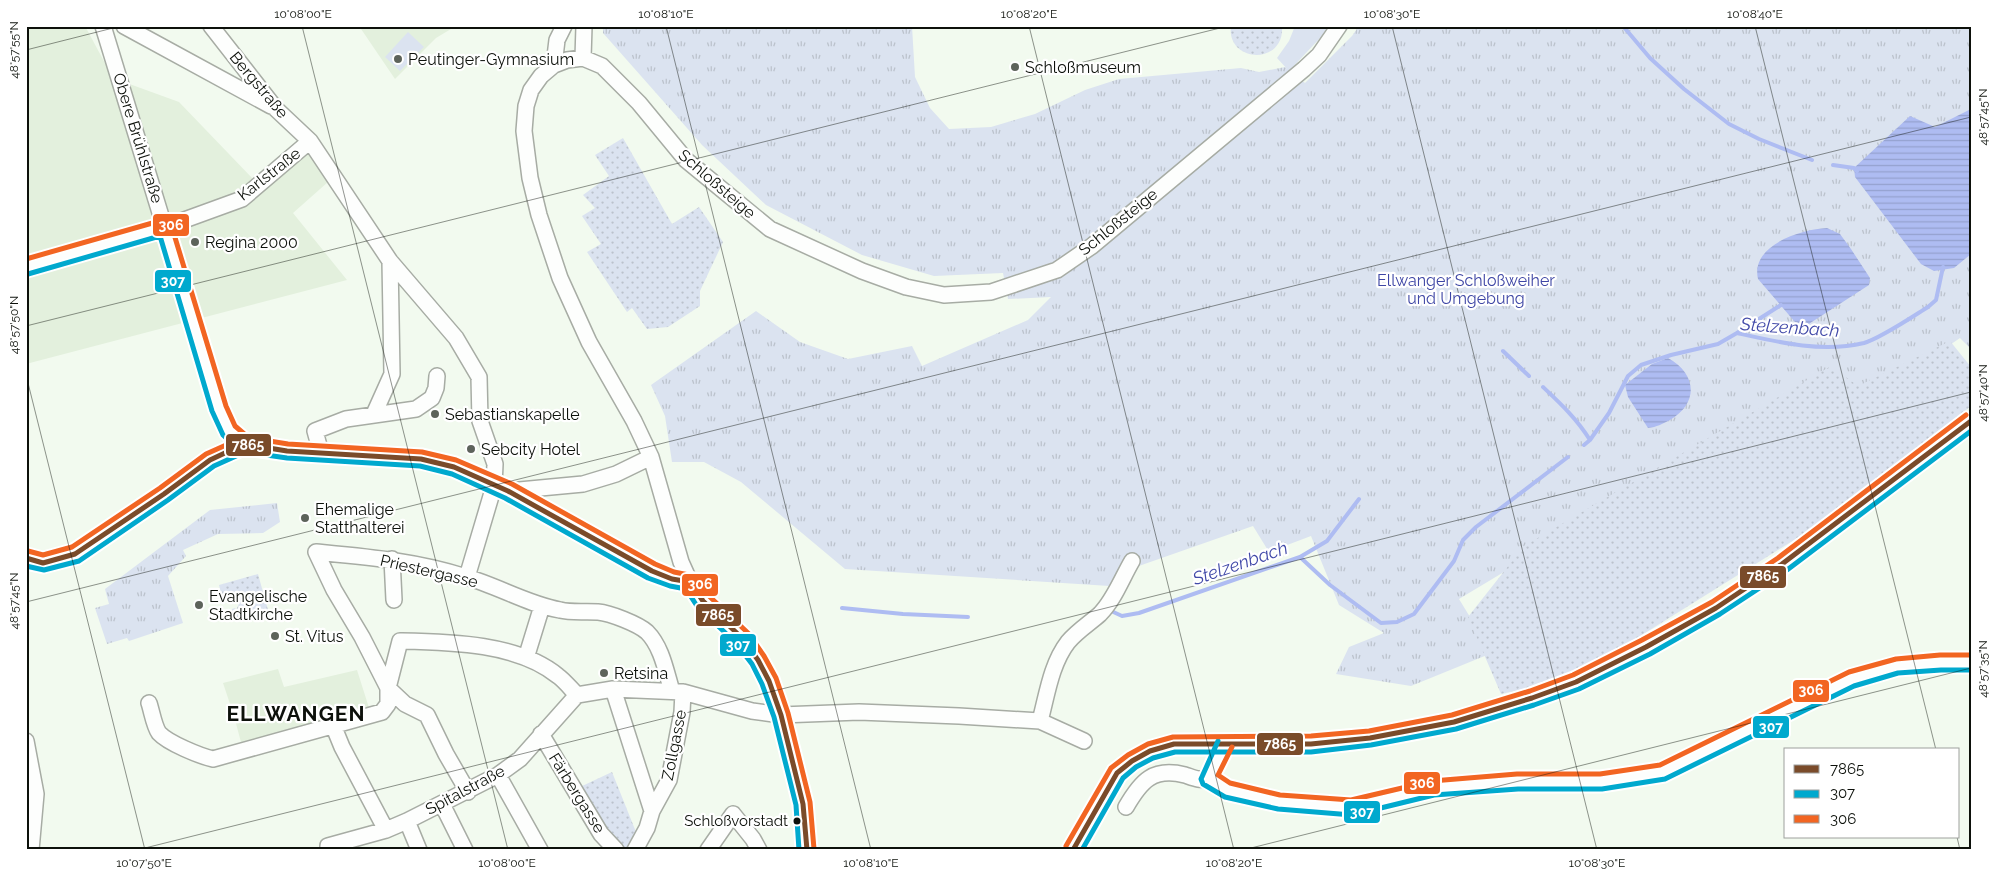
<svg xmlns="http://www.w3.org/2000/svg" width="1997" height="876" viewBox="0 0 1997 876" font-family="Raleway,sans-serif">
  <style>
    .built { fill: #e3f0dd }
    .grass { fill: #dbe3f0 }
    .park { fill: url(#park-tufts) }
    .garden { fill: url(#garden-dots) }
    .water { fill: url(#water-rules) }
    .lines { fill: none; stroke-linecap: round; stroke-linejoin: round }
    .stream { stroke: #aebcf2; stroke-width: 4 }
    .minor-tunnel { stroke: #d0d7cd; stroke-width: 15; stroke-dasharray: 15 8; stroke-linecap: butt }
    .minor-casing { stroke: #a7aca4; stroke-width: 18 }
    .minor { stroke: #fdfefd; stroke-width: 15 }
    .bus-1-casing { stroke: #fff; stroke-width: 9 }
    .bus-2-casing { stroke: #fff; stroke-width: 9 }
    .bus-3-casing { stroke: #fff; stroke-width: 9 }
    .bus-1 { stroke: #7a4b2a; stroke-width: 5 }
    .bus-2 { stroke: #00a9ce; stroke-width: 5 }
    .bus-3 { stroke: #f26522; stroke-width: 5 }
    .ticks { fill: none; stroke: #0d110b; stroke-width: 1; stroke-opacity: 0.45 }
    .poi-dot { fill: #5d635b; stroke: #fff; stroke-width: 2 }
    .bus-dot { fill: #0d110b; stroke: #fff; stroke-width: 2 }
    .labels { text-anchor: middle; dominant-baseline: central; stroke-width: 4.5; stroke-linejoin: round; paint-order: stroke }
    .bus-label { font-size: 15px; fill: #0d110b; stroke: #fff; text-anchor: end }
    .poi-label { font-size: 16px; fill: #0d110b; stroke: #fff; text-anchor: start }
    .street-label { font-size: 16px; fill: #0d110b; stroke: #fff }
    .park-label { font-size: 16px; fill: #3e46a5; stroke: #fff }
    .water-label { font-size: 18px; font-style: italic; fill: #4149a8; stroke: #fff }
    .district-label { font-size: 21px; font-weight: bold; letter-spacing: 1px; fill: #0d110b; stroke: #fff }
    .line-badge { stroke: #fff; stroke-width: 2 }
    .badge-label { font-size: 14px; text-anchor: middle; font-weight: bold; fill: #fff }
    .neatline { fill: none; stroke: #0d110b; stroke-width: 2 }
    .ticks-label { font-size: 12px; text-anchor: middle; fill: #0d110b }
  </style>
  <defs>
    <pattern id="park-tufts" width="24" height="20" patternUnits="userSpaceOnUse" patternTransform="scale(1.25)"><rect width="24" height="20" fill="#dbe3f0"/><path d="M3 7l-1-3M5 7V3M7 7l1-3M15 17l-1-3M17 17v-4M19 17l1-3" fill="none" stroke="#bbc2cc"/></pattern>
    <pattern id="garden-dots" width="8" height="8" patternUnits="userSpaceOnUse" patternTransform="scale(1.25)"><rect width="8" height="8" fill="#dbe3f0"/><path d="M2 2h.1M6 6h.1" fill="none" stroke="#bbc2cc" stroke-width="1.8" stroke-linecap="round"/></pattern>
    <pattern id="water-rules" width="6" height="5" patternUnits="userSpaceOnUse" patternTransform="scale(1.25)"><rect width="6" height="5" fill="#aebcf2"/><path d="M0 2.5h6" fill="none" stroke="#94a1ce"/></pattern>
  </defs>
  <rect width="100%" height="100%" fill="#f2faef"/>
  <path class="built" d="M26 26H85L113 78 179 102 254 180 310 137 337 174 293 213 347 280 26 364Z
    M359 26H456L436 38 395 79Z
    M278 669 284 687 357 670 370 711 242 746 234 716 223 683Z"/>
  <path class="grass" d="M1295 26H1328L1322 36 1289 71 1277 58 1289 41Z
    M408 32 424 47 400 71 385 57Z"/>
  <path class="park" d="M603 26H912L915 77 930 108 949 129 991 127 1035 114 1085 90 1119 79 1241 68 1259 72 1285 67 1305 83 1352 36 1359 26H1971V349L1960 338 1850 413 1665 475 1459 599 1492 653 1411 686 1336 674 1349 647 1384 633 1339 605 1311 536 1269 552 1253 526 1136 567 1125 587 845 569 741 482 704 462H672L665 416 651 385 756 311 800 342 848 359 912 346 922 366 1028 320 1051 297 1008 299 1003 273 934 276 862 255 766 205 702 145 603 33Z
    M277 503 280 522 263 533 218 534 183 550 186 556 168 576 183 623 129 641 127 638 107 644 95 608 109 604 105 589 210 510Z"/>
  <path class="garden" d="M1231 26H1282C1285 66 1226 63 1231 26Z
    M623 138 672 224 699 207 723 242 700 291V306L668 327 647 329 632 308 627 312 587 252 601 244 582 216 595 208 583 195 609 176 595 155Z
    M1950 341 1971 367V406L1834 515 1573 678 1501 694 1468 617 1524 546 1831 366 1858 386Z
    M258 574 268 610 229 620 226 610 230 609 232 611V609L235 608 236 610 240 602H238V596L236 597 233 593 228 596 226 594V596L222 597 219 585Z
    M612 772 638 837 632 850H622L580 787Z"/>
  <path class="water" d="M1971 109V254L1954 268 1934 271 1921 264 1855 177 1854 168 1910 116 1935 127Z
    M1827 228 1840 234 1851 249 1870 278 1869 285 1801 329 1758 279C1750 245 1802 229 1827 228Z
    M1668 358C1697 374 1699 403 1670 420 1662 424 1657 427 1648 428L1628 397 1625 385 1652 364Z"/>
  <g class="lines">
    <path class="stream" d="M1623 26 1650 58 1684 89 1729 124 1759 139 1812 160
      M1833 165 1854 168 1857 171
      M1737 333 1781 305
      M1503 351 1529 376
      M1543 387C1561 404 1577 419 1590 440
      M1584 445 1590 440 1609 413 1628 376 1641 365 1671 355 1718 344 1737 333C1777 342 1822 353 1864 343 1881 338 1912 317 1928 307L1936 300 1943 267
      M1300 557 1327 541 1359 499
      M842 608 903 614 968 617
      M1109 610 1122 616 1139 613 1300 557 1330 585 1381 623 1397 622 1414 614 1454 561 1463 540 1476 527 1568 457"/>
    <path class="minor-tunnel" d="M1073 850 1103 795"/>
    <defs>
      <path id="minor" d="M103 26 190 311 219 409 229 431 244 444
        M124 26 271 106
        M211 26 276 109 310 141 390 261 456 338 479 377 480 421 495 464 494 486 467 577
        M583 58 584 26
        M554 65 557 40 564 26
        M26 267 165 227 242 199 310 141
        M374 414 392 374 390 261
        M321 453 315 431 346 419 416 409 432 398 436 388 437 376
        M508 491 583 484 616 474 651 457
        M316 552C368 557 416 561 466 577 498 586 527 604 560 610 572 613 585 611 598 612 610 613 638 624 647 632 662 647 666 672 672 691
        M316 552 334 590 362 637 388 688 405 704 427 715 446 754 468 792
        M26 558 43 563 75 554 164 494 210 460 244 444 287 451 421 459 454 467 508 491 652 571 672 579 690 582
        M392 559 394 600
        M526 658 542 606
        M613 689 652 811
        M577 695 613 689 683 692 752 711 781 715 859 712 959 716 1040 721 1084 741
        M149 703C152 712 154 726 159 733 168 743 200 756 213 759L382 712 388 704V688L400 641C450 642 518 643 558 676 565 681 571 689 577 695
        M1040 721C1047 695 1051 664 1068 642 1077 631 1090 623 1100 614 1114 600 1122 578 1132 561
        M333 725 342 747 386 830
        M541 734 601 834 616 850
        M26 741 36 794 31 850
        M498 775 540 850
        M1208 778 1225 744
        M1103 795 1117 773 1132 761 1150 751 1174 744H1311L1370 738 1454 722 1532 698 1576 682 1646 647 1716 608 1782 564 1971 421
        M442 804 465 850
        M1126 807C1141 781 1153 767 1185 775 1194 778 1200 781 1208 778L1227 790 1279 802 1352 808 1433 788 1518 781 1601 782 1662 772 1851 679 1897 666 1941 662 1971 663
        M407 821 419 850
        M328 850V846L386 830 407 821 498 775 520 759 577 695
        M635 850 647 828 652 811 669 780 682 712 683 692
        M708 850 733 814 753 839 759 850
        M807 850 803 804 781 715 769 681 758 660 742 638 703 601 690 582 681 562 651 457 634 421 589 342 560 278 539 215 530 178 524 131 526 106 531 90 541 76 554 65 567 60 583 58 602 66 639 103 686 160 770 229 862 271 906 287 944 295 991 292 1057 270 1092 246 1304 69 1319 55 1339 26"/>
    </defs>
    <use href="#minor" class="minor-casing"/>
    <use href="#minor" class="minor"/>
    <defs>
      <path id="bus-1" d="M26 558 43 563 75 554 164 494 210 460 244 444 287 451 421 459 454 467 508 491 652 571 672 579 690 582 703 601 742 638 758 660 769 681 781 715 803 804 807 850
        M1073 850 1117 773 1132 761 1150 751 1174 744H1311L1370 738 1454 722 1532 698 1576 682 1646 647 1716 608 1782 564 1971 421"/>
      <path id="bus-2" d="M28 274 160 236 212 411 223 435 239 450
        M26 566 44 570 79 561 168 500 214 466 245 452 287 458 420 466 452 474 505 498 648 578 670 586 686 589 697 606 736 643 752 664 762 684 774 717 796 805 799 850
        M1218 741 1201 779 1203 784 1225 797 1278 809 1352 815 1434 795 1518 789H1602L1665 779 1854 686 1898 673 1941 670H1971
        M1082 850 1123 778 1136 767 1153 758 1175 752H1311L1371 745 1456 729 1534 705 1579 689 1650 654 1720 614 1787 570 1971 431"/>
      <path id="bus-3" d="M26 259 163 220 170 221 226 406 235 426 249 438
        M28 551 43 555 72 547 160 488 206 454 244 437 288 444 422 452 456 460 512 484 655 564 674 572 694 576 709 596 748 633 764 656 776 678 788 713 810 802 814 849
        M1232 747 1218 775 1230 783 1280 795 1351 800 1432 781 1517 774H1600L1660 765 1849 672 1896 659 1940 655H1971
        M1066 846 1111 768 1128 755 1148 744 1173 737 1311 736 1369 731 1452 715 1530 691 1573 675 1642 640 1712 602 1778 558 1966 415"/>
    </defs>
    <use href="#bus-1" class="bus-1-casing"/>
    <use href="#bus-2" class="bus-2-casing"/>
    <use href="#bus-3" class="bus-3-casing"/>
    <use href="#bus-1" class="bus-1"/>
    <use href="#bus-2" class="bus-2"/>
    <use href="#bus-3" class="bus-3"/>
  </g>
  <path class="ticks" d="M302 26 508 850M666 26 871 850M1029 26 1234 850M1392 26 1597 850M1755 26 1936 750M26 50 121 26M26 326 1228 26M26 375 145 850M26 602 1971 117M1957 837 1960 850M137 850 1971 392M1243 850 1971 668"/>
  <g class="poi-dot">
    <circle cx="398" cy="59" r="5"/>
    <circle cx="1015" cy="67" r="5"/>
    <circle cx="195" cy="242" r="5"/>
    <circle cx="435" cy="414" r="5"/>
    <circle cx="471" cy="449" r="5"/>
    <circle cx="305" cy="518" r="5"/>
    <circle cx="199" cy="605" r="5"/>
    <circle cx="275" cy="636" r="5"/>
    <circle cx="604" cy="673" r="5"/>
  </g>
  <circle class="bus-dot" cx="797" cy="821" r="4.5"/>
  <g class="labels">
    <g class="bus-label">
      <text x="788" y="821">Schloßvorstadt</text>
    </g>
    <g class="poi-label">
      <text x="408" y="59">Peutinger-Gymnasium</text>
      <text x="1025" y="67">Schloßmuseum</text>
      <text x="205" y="242">Regina 2000</text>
      <text x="445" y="414">Sebastianskapelle</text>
      <text x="481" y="449">Sebcity Hotel</text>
      <text x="315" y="509">Ehemalige<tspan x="315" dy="18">Statthalterei</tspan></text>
      <text x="209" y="596">Evangelische<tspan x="209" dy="18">Stadtkirche</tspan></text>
      <text x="285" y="636">St. Vitus</text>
      <text x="614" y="673">Retsina</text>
    </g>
    <g class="street-label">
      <text transform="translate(259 85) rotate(50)">Bergstraße</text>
      <text transform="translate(138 138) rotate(73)">Obere Brühlstraße</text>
      <text transform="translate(269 174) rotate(-38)">Karlstraße</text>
      <text transform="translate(717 184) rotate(41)">Schloßsteige</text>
      <text transform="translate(1118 222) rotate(-39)">Schloßsteige</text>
      <text transform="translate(429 571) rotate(13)">Priestergasse</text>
      <text transform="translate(674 745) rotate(-79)">Zollgasse</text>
      <text transform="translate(465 790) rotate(-28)">Spitalstraße</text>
      <text transform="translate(577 793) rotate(58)">Färbergasse</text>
    </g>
    <g class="park-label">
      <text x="1466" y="280">Ellwanger Schloßweiher<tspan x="1466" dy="18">und Umgebung</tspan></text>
    </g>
    <g class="water-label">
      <text transform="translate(1790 327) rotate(4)">Stelzenbach</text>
      <text transform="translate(1240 563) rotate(-19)">Stelzenbach</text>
    </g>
    <g class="district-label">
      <text x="296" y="713">ELLWANGEN</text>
    </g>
  </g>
  <g class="line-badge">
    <rect x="152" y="213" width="38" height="24" rx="5" fill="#f26522"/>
    <rect x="154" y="269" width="38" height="24" rx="5" fill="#00a9ce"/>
    <rect x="225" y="433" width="47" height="24" rx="5" fill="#7a4b2a"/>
    <rect x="1739" y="565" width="48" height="24" rx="5" fill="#7a4b2a"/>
    <rect x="681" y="573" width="38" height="24" rx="5" fill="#f26522"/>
    <rect x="695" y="603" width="47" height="24" rx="5" fill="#7a4b2a"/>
    <rect x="719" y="633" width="38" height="24" rx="5" fill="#00a9ce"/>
    <rect x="1792" y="679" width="38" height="24" rx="5" fill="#f26522"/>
    <rect x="1752" y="715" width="38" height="24" rx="5" fill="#00a9ce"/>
    <rect x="1256" y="732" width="48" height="24" rx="5" fill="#7a4b2a"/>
    <rect x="1403" y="771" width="38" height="24" rx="5" fill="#f26522"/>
    <rect x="1343" y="800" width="38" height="24" rx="5" fill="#00a9ce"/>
  </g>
  <g class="badge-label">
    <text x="171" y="230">306</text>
    <text x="173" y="286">307</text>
    <text x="248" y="450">7865</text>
    <text x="1763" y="581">7865</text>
    <text x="700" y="589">306</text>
    <text x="718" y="620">7865</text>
    <text x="738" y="650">307</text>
    <text x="1811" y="695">306</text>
    <text x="1771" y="732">307</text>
    <text x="1280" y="749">7865</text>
    <text x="1422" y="788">306</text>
    <text x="1362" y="817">307</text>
  </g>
  <rect width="1997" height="876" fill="none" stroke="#ffffff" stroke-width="55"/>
  <rect x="1784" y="748" width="175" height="90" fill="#ffffff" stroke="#9ea09d"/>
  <rect x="1794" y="765" width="25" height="8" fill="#7a4b2a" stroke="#9ea09d"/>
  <text x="1830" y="774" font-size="15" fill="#0d110b">7865</text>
  <rect x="1794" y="790" width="25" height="8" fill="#00a9ce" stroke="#9ea09d"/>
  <text x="1830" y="798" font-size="15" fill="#0d110b">307</text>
  <rect x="1794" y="815" width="25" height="8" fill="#f26522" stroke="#9ea09d"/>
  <text x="1830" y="824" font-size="15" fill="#0d110b">306</text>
  <rect x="28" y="28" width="1942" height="820" class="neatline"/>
  <g class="ticks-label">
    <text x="303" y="18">10°08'00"E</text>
    <text x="666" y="18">10°08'10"E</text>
    <text x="1029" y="18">10°08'20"E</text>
    <text x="1392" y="18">10°08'30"E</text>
    <text x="1755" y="18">10°08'40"E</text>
    <text transform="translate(14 50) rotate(-90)" y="4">48°57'55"N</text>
    <text transform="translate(1983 117) rotate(-90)" y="4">48°57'45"N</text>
    <text transform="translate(14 325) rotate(-90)" y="4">48°57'50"N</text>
    <text transform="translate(1983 393) rotate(-90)" y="4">48°57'40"N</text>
    <text transform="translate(14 601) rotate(-90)" y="4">48°57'45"N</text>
    <text transform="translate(1983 669) rotate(-90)" y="4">48°57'35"N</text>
    <text x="144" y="867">10°07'50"E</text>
    <text x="507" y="867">10°08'00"E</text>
    <text x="871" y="867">10°08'10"E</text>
    <text x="1234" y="867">10°08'20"E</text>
    <text x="1597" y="867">10°08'30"E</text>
  </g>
</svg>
